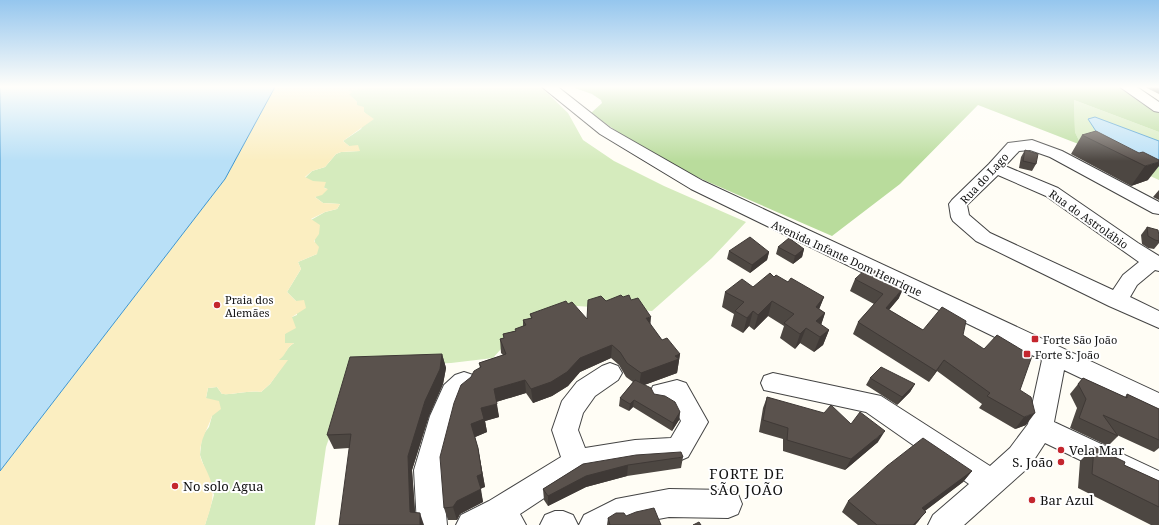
<svg xmlns="http://www.w3.org/2000/svg" width="1159" height="525" viewBox="0 0 1159 525" font-family="'Noto Serif',serif">
  <style>
    .green { fill: #d5ebbd }
    .forest { fill: #b9dc9c }
    .sand { fill: #fbeec1 }
    .water { fill: #b9e0f7; stroke: #3f96cf }
    .lines { fill: none; stroke-linecap: round; stroke-linejoin: round }
    .minor-casing { stroke: #444; stroke-width: 2 }
    .minor { fill: #fff; fill-rule: evenodd }
    .wall { fill: #4d4742 }
    .shaded-wall { fill: #3f3936 }
    .building { fill: #5a524d; stroke: #3f3936 }
    .poi-dot { fill: #c4262e; stroke: #fff; stroke-width: 1.5 }
    .labels { text-anchor: middle; dominant-baseline: central; stroke-width: 4; stroke-linejoin: round; paint-order: stroke }
    .street-label { font-size: 11px; fill: #111; stroke: #fff }
    .poi-label { font-size: 11px; fill: #111; stroke: #fff; text-anchor: start }
    .near-poi-label { font-size: 13px; fill: #111; stroke: #fff; text-anchor: start }
    .near-neighbourhood-label { font-size: 14px; letter-spacing: 1px; fill: #111; stroke: #fff }
  </style>
  <rect width="100%" height="100%" fill="#fffdf5"/>
  <path class="green" d="M366 87H541L568 113 583 140 614 161 664 186 746 222 712 258 652 311 577 306 515 333 493 358 451 363 353 368 326 447 315 525H205L214 495 200 455 202 436 209 427 212 416 206 398 208 388 217 387 222 394C235 395 247 390 261 392L270 384 287 360H278C285 355 286 348 294 343H285V334L292 317 297 315 296 301 287 292 301 269 298 262 317 254 311 220 325 212 337 209 340 204 323 203 315 197 327 189 305 178 312 171 325 167 336 154 341 152 360 151 349 146 343 141 361 129 368 116 357 105V102L348 94 351 93 347 90 363 89Z
    M1074 100 1159 132V180L1081 145 1075 132Z"/>
  <path class="forest" d="M572 87H1118L1130 92 1159 113V132L1074 100 1075 132 1081 145 978 105 900 184 832 236 690 174 629 140 591 113 602 103 601 100 592 94Z"/>
  <path class="sand" d="M275 87H366L363 89 348 90 352 92 349 94 357 102V105L364 107V112L374 119 343 141 349 146 358 145 360 151 341 152 336 154 325 167 312 171 305 177 313 181 326 182 324 188 328 189 322 195 315 197 323 203 340 204 337 209 325 212 311 219 320 225 319 234 314 241 319 247 317 254 298 262 301 269 287 292 296 301 304 300 306 308 292 317 296 328 285 334V343H294C285 349 287 354 279 360H288L270 384 261 392C247 390 235 395 222 394L217 387 208 388 206 398 219 401 221 409 212 416C208 429 200 439 200 454 200 460 206 468 208 474 217 492 211 507 205 525H0V471L225 179Z"/>
  <path class="water" d="M0 87H275L225 179 0 471Z
    M1095 117 1159 141V166L1105 145 1088 119Z"/>
  <g class="lines">
    <defs>
      <path id="minor" d="M542 87H558L610 128 703 181 1159 393V415L1064 370 1054 422 1159 471V498L1045 443 1030 466 964 525H928L933 515 969 484 866 412 764 390 761 383 764 376 773 373 881 396 990 466 1010 448 1028 424 1042 360 691 189 600 134Z
        M1120 87H1137L1159 102V112L1154 111Z
        M1032 140 1062 151 1159 202V214L1153 213 1050 157 1030 150 1019 151 1005 166 1058 188 1138 243 1159 256V271L1155 270 1137 285 1130 297 1159 311V328L1109 306 976 241 953 221 951 217 949 204 952 200 989 164 1008 143ZM998 175 1046 196 1139 262 1123 275 1113 290 990 233 969 215 967 205Z
        M610 363 618 366 622 373 618 380 595 396 583 413 578 430 585 448 635 440 671 438 681 421 671 401 662 403 653 400 650 393 653 386 677 380 686 383 708 422 688 457 679 461 635 464 582 473 520 514 526 525H456L461 515 489 501 561 457 552 430 562 401 577 382 602 366Z
        M464 372 473 375 476 382 473 389 463 398 456 416 442 470 447 525H417L414 470 430 416 444 385 455 375Z
        M669 489 728 490 738 494 742 504 738 514 728 518 669 517 626 525H579L584 515 616 499Z
        M555 511H563L573 515 578 525H540L545 515Z"/>
    </defs>
    <use href="#minor" class="minor-casing"/>
    <use href="#minor" class="minor"/>
  </g>
  <path class="wall" d="M1145 87H1159V94Z
    M1082 135 1139 153 1143 152 1148 180 1131 186 1071 154Z
    M1025 150 1036 164 1032 171 1019 168 1021 157Z
    M1159 190V200L1153 197Z
    M1147 227 1159 236V243L1154 249 1148 248 1142 244 1141 235Z
    M778 247 804 249 802 257 793 264 776 254Z
    M729 251 769 252 767 260 750 273 727 259Z
    M774 277 788 282 824 297 819 309 825 313 821 325 829 330 823 345 814 352 800 343 795 349 780 338 784 326 768 316 754 330 749 326 743 333 731 326 734 314 722 307 725 292 753 287Z
    M855 279 899 298 889 310 923 330 963 335 1020 390 1026 425 1015 429 979 408 982 404 937 371 929 382 853 334 858 322 874 304 850 291Z
    M623 297 631 300 662 340 680 354 677 373 644 385 654 394 680 412 679 420 672 431 633 407 629 411 619 406 620 398 633 382 626 377 619 365 611 358 580 372 568 386 552 396 533 403 526 393 496 402 499 417 485 421 487 432 475 437 478 448 485 487 480 488 483 502 460 514 457 520H448L444 508 471 377 480 368 479 363 503 355 501 353 500 339 504 338 503 334 515 331 523 326V320L531 318 530 314 568 304 587 319 606 301Z
    M442 354 446 368 443 384 429 416 412 470 415 512 424 525 349 448 334 449 327 435Z
    M870 378 915 384 910 392 897 405 866 385Z
    M1083 378 1125 397 1127 394 1159 409V448L1154 452 1117 435 1118 436 1108 446 1070 428 1077 408 1070 394Z
    M767 397 851 424 878 442 845 470 783 451V439L759 432 763 408Z
    M1094 447 1124 465 1159 481V525H1151L1078 488 1080 461Z
    M683 457 681 468 627 476 586 487 548 506 544 500 543 489 583 464Z
    M972 471 963 482 925 511 918 522 915 525H858L842 512 848 501Z
    M626 516 661 525H607L608 518Z"/>
  <path class="shaded-wall" d="M1159 162V166L1148 180 1131 186 1145 166Z
    M804 249 802 257 793 264 795 256Z
    M769 252 767 260 750 273 752 265Z
    M904 287 899 298 881 319 886 308Z
    M824 297 818 312 816 307Z
    M772 301 768 316 754 330 758 315Z
    M753 311 749 326 743 333 747 318Z
    M825 313 820 328 816 321Z
    M651 317 650 330 646 318Z
    M806 328 800 343 795 349 800 334Z
    M829 330 823 345 814 352 820 337Z
    M612 345 611 358 580 372 568 386 552 396 533 403 531 389 580 358Z
    M442 354 446 368 443 384 429 416 412 470 416 525 410 512 408 456 425 401Z
    M680 354 677 373 639 387 641 373 675 356Z
    M944 360 937 371 929 382 936 371Z
    M525 380 526 393 496 402 494 389Z
    M915 384 910 392 897 405 902 397Z
    M634 400 633 407 629 411 630 404Z
    M497 404 499 417 485 421 487 432 473 438 471 424 481 408Z
    M680 412 679 420 672 431 673 423Z
    M1035 413 1026 425 1015 429 1024 417Z
    M885 431 878 442 845 470 851 459Z
    M478 448 485 487 480 489 477 476Z
    M628 465 627 476 586 487 548 506V496L586 476Z
    M972 471 963 482 914 519 922 508Z
    M481 489 483 502 460 514 457 520 453 507 457 501Z
    M926 512 915 525H913Z
    M420 513 424 525H420Z"/>
  <path class="building" d="M1096 131 1139 153 1143 152 1159 160V162L1145 166 1082 135Z
    M1025 150 1038 154 1036 164 1023 161Z
    M1147 227 1158 230 1159 236V241L1155 240 1148 236Z
    M750 237 769 252 752 265 729 251Z
    M789 238 804 249 795 256 778 247Z
    M868 267 904 287 886 308 923 330 942 307 966 321 963 335 984 349 997 335 1032 356 1020 390 1031 397 1035 413 1024 417 987 396 990 393 944 360 936 371 858 322 883 294 855 279Z
    M770 273 774 277 776 275 788 282 791 278 824 297 816 307 825 313 816 321 829 330 820 337 806 328 800 334 784 323 794 314 772 301 758 315 753 311 747 318 735 311 744 302 725 292 742 279 753 287Z
    M621 295 623 297 629 295 631 300 638 298 651 317 646 318 662 340 667 338 680 354 675 356 679 359 641 373 627 363 620 352 612 345 580 358 567 372 551 382 531 389 525 380 494 389 497 404 481 408 484 419 471 424 478 448 482 474 477 476 481 489 457 501 453 507 444 508 440 457 454 403 461 385 471 377 474 371 481 367 479 363 506 354 500 339 504 338 503 334 516 331 515 329 526 325 523 320 532 318 530 314 566 301 568 304 572 302 587 319 588 300 601 296 606 301Z
    M442 354 440 369 425 401 408 456 410 512 420 513V525H339L351 434 327 435 350 357Z
    M881 367 915 384 902 397 870 378Z
    M1083 378 1127 398V394L1159 409V440L1103 415 1118 436 1079 418 1086 399 1078 384Z
    M635 380 651 388 654 394 665 396 675 402 680 412 673 423 634 400 630 404 620 398Z
    M767 397 824 413 831 405 851 424 860 412 885 431 851 459 787 440 788 428 763 420Z
    M923 438 972 471 922 508 926 512 913 525H877L848 501 887 466Z
    M1094 447 1125 462 1124 465 1159 481V507L1092 474Z
    M681 452 683 457 628 465 586 476 548 496 543 489 583 464 636 455Z
    M654 508 661 525H610L608 518 616 513H624L626 516 636 512Z
    M699 522 701 525H693Z"/>
  <linearGradient id="sky" x2="0" y2="1"><stop stop-color="#95c6ee"/><stop offset="0.54" stop-color="#fffefa"/><stop offset="1" stop-color="#fffefa" stop-opacity="0"/></linearGradient>
  <rect width="1159" height="161" fill="url(#sky)"/>
  <g class="poi-dot">
    <circle cx="217" cy="305" r="4"/>
    <rect x="1031" y="335" width="8" height="8" rx="2"/>
    <rect x="1023" y="350" width="8" height="8" rx="2"/>
    <circle cx="1061" cy="450" r="4"/>
    <circle cx="1061" cy="462" r="4"/>
    <circle cx="175" cy="486" r="4"/>
    <circle cx="1032" cy="500" r="4"/>
  </g>
  <g class="labels">
    <g class="street-label">
      <text transform="translate(984 178) rotate(-47)">Rua do Lago</text>
      <text transform="translate(1089 219) rotate(35)">Rua do Astrolábio</text>
      <text transform="translate(847 258) rotate(25)">Avenida Infante Dom Henrique</text>
    </g>
    <g class="poi-label">
      <text x="225" y="299">Praia dos<tspan x="225" dy="13">Alemães</tspan></text>
      <text x="1043" y="339">Forte São João</text>
      <text x="1035" y="354">Forte S. João</text>
    </g>
    <g class="near-poi-label">
      <text x="1069" y="450">Vela Mar</text>
      <text x="1053" y="462" text-anchor="end">S. João</text>
      <text x="183" y="486">No solo Agua</text>
      <text x="1040" y="500">Bar Azul</text>
    </g>
    <g class="near-neighbourhood-label">
      <text x="747" y="473">FORTE DE<tspan x="747" dy="16">SÃO JOÃO</tspan></text>
    </g>
  </g>
</svg>
